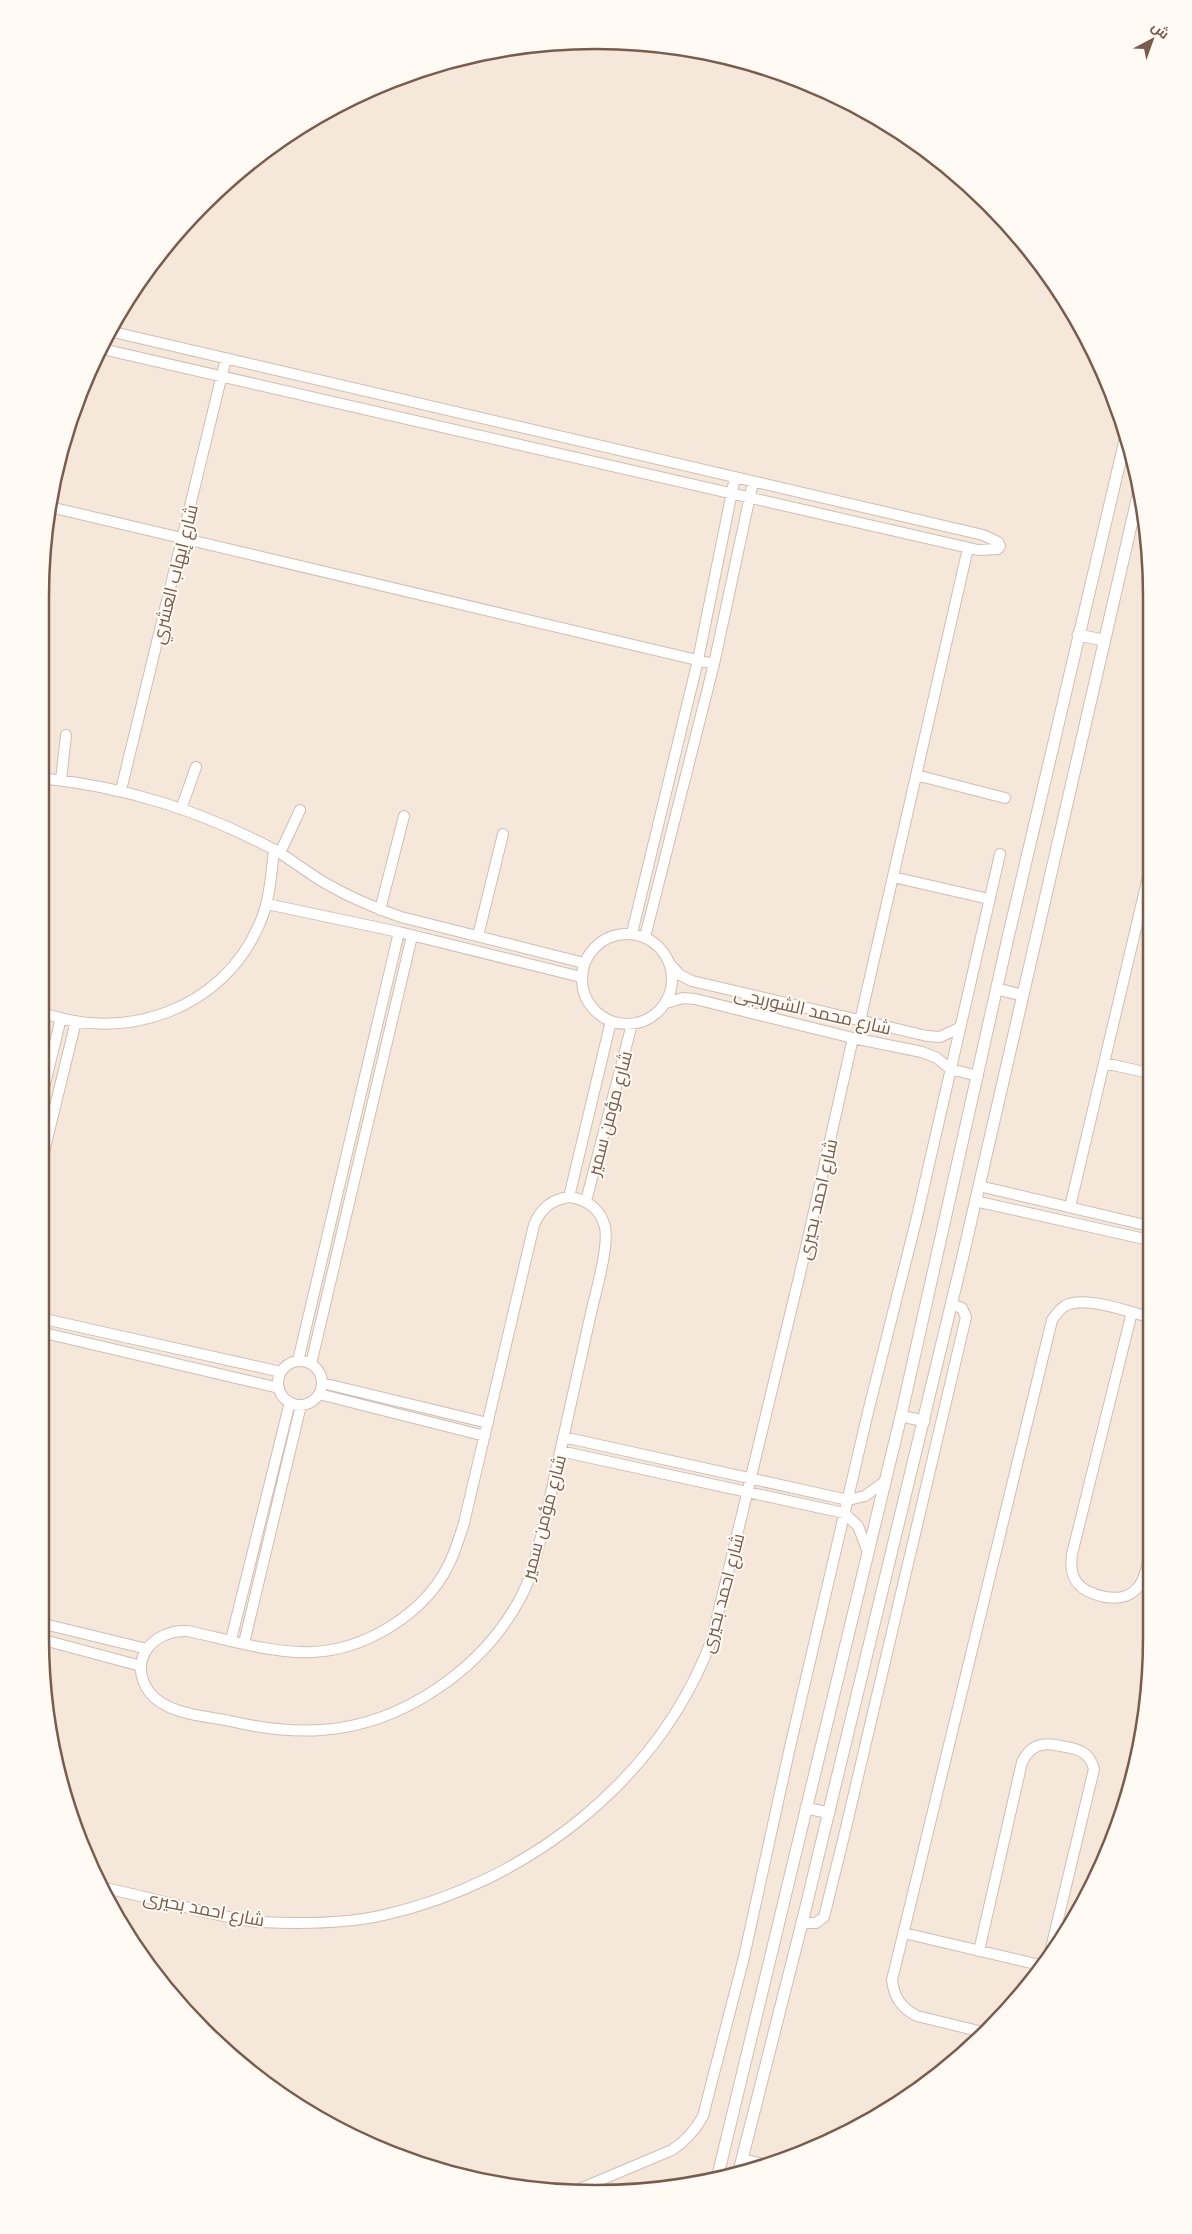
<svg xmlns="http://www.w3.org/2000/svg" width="1192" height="2234" viewBox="0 0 1192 2234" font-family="'Open Sans',Cairo,sans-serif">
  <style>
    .residential { fill: #f5e8da }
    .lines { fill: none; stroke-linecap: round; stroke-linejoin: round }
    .minor-casing { stroke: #d1beb0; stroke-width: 12 }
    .tertiary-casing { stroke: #d1beb0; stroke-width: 13 }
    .minor { stroke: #fff; stroke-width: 10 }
    .tertiary { stroke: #fff; stroke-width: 11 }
    .labels { text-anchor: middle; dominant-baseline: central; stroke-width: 4; stroke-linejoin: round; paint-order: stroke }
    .street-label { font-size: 18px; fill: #7a5c4d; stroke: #fffaf3 }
    .rim { fill: none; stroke: #7a5c4d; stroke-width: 2.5 }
  </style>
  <rect width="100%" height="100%" fill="#fdf6ec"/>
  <path class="residential" d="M633 41 740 59 842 97 962 178 1058 287 1110 383 1147 523 1151 1674 1133 1782 1095 1884 1037 1976 989 2031 905 2100 809 2152 740 2175 633 2193H559L452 2175 383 2152 287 2100 229 2056 155 1977 114 1916 70 1817 51 1746 40 1638 41 560 59 452 97 350 155 257 230 178 318 114 418 69 524 45Z"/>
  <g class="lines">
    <defs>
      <path id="minor" d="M98 348 978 550 998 549 1000 546 998 542 983 535 109 331
        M50 507 714 664
        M916 775 1005 798
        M41 778C126 787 199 810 275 850 292 860 308 873 325 883 349 897 375 908 401 917L584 963
        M61 780 66 735
        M121 790 226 358
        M181 809 196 767
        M280 853 300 810
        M893 877 989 899
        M267 904 399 932 581 977
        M380 910 404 816
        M632 933 698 660 735 477
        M582 979a45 45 0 1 1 90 0a45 45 0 1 1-90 0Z
        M478 936 503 834
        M645 937 714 664 753 482
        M671 965 680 975 692 981 927 1036 940 1037 959 1028
        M666 1003 683 998 695 999 853 1038 922 1052 937 1058 950 1069 978 1076
        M41 1012C124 1044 223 1009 259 925 270 901 271 875 274 850
        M860 1021 968 548
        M1104 1063 1149 1073
        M41 1100 61 1018
        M41 1164 76 1021
        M979 1186 1149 1226
        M569 1197C586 1199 601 1209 605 1227 609 1247 596 1291 591 1313 575 1385 559 1457 543 1529 537 1552 532 1576 521 1597 483 1669 402 1725 321 1730 290 1732 260 1728 230 1721 205 1716 167 1714 150 1693 126 1661 153 1629 188 1631 225 1639 274 1654 312 1652 365 1650 424 1614 448 1566 455 1553 459 1538 464 1523L534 1225C541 1208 551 1200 569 1197Z
        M569 1197 611 1021
        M586 1201 632 1024
        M975 1201 1149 1240
        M1070 1207 1148 877
        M1132 1312 1072 1554C1068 1580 1080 1592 1105 1597 1118 1599 1130 1598 1139 1586 1147 1576 1148 1560 1150 1549
        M40 1318 281 1372
        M40 1332 279 1388
        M298 1361 399 932
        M278 1383a22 22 0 1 1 44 0a22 22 0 1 1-44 0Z
        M311 1364 412 936
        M322 1383 488 1423
        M319 1394 485 1436
        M563 1437 848 1500 865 1496 884 1482
        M560 1451 844 1513 858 1526 868 1552
        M40 1623 147 1649
        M40 1639 141 1666
        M231 1640 290 1402
        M244 1643 301 1405
        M101 1887C133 1894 165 1902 197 1910 217 1914 239 1921 260 1922 300 1924 345 1924 384 1915 529 1882 659 1780 712 1639L802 1265 853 1038
        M802 1923H816L824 1917 844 1836 966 1317 962 1308 951 1304
        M904 1933 1044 1966
        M979 1951 1022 1762C1031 1744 1043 1742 1061 1746 1078 1749 1089 1751 1094 1769L1049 1957
        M987 2033 917 2016C901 2008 894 1997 892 1980L1052 1320C1057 1313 1061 1307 1069 1304 1090 1297 1128 1312 1150 1317
        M742 2159 768 2165
        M570 2193 672 2150C686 2141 695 2131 703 2116L744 1957 790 1747 868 1412 917 1217 1000 854"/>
      <path id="tertiary" d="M1078 635 1103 640
        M997 989 1022 995
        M901 1416 924 1421
        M806 1808 829 1813
        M738 2175 802 1923 962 1260 1139 491
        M717 2179 901 1416 1007 942 1125 440"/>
    </defs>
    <use href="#minor" class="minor-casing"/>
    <use href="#tertiary" class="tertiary-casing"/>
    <use href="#minor" class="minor"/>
    <use href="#tertiary" class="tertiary"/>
  </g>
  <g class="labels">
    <g class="street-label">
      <text transform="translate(174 574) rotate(-76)">شارع إيهاب العشري</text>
      <text transform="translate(813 1010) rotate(13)">شارع محمد الشوربجى</text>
      <text transform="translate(609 1113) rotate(-75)">شارع مؤمن سمير</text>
      <text transform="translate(817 1199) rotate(-77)">شارع احمد بحيرى</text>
      <text transform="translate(543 1517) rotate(-75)">شارع مؤمن سمير</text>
      <text transform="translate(722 1593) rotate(-75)">شارع احمد بحيرى</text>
      <text transform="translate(204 1908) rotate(11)">شارع احمد بحيرى</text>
    </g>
  </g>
  <path d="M0 0H1192V2234H0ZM596 49H596A547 547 0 0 1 1143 596V1638A547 547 0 0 1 596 2185H596A547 547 0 0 1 49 1638V596A547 547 0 0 1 596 49Z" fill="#fffaf3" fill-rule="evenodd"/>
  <path class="rim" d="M596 49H596A547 547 0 0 1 1143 596V1638A547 547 0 0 1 596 2185H596A547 547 0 0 1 49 1638V596A547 547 0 0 1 596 49Z"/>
  <g transform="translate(1152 40) rotate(41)" stroke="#fffaf3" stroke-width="4" paint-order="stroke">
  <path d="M0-4L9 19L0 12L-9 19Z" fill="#7a5c4d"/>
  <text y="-8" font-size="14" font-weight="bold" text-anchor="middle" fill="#7a5c4d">ش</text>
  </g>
</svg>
